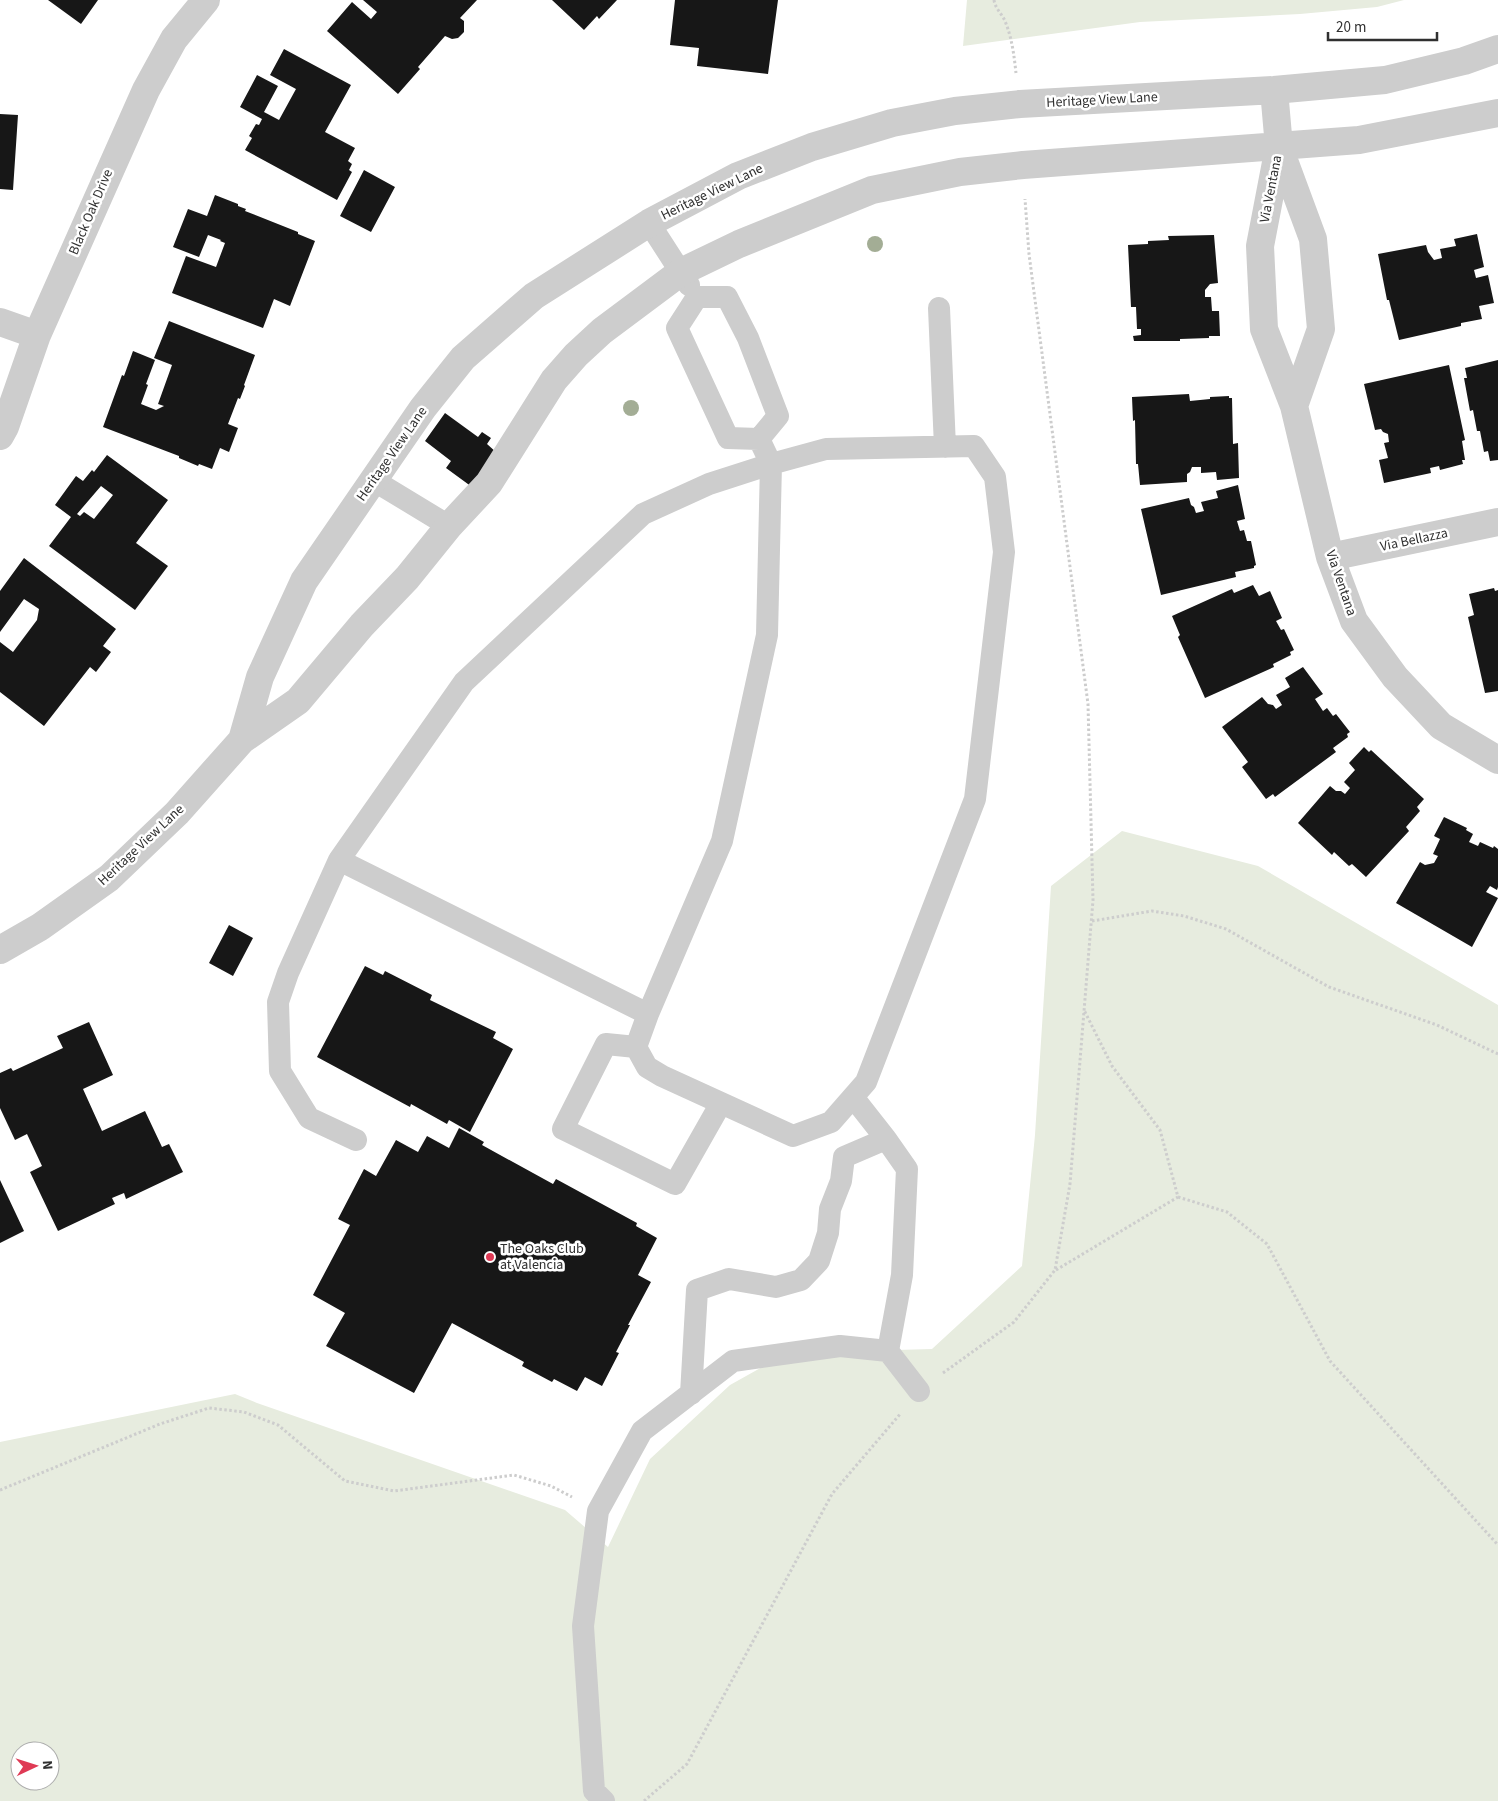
<svg xmlns="http://www.w3.org/2000/svg" width="1498" height="1801" viewBox="0 0 1498 1801" font-family="'Source Sans 3',sans-serif">
  <style>
    .green { fill: #e7ecdf; fill-rule: evenodd }
    .building { fill: #171717; fill-rule: evenodd }
    .lines { fill: none; stroke-linecap: round; stroke-linejoin: round }
    .path { stroke: #cdcdcd; stroke-width: 3; stroke-dasharray: 2.5 2.5; stroke-linecap: butt }
    .service { stroke: #cdcdcd; stroke-width: 22 }
    .minor { stroke: #cdcdcd; stroke-width: 28 }
    .tree { fill: #a3ad95 }
    .poi-dot { fill: #df3a55; stroke: #fff; stroke-width: 2 }
    .labels { text-anchor: middle; dominant-baseline: central; stroke-width: 5; stroke-linejoin: round; paint-order: stroke }
    .street-label { font-size: 14px; fill: #303030; stroke: #fff }
    .poi-label { font-size: 14px; fill: #303030; stroke: #fff; text-anchor: start }
  </style>
  <rect width="100%" height="100%" fill="#fff"/>
  <path class="green" d="M967 0H1404L1377 7 1300 14 1140 22 963 46Z
    M1122 831 1258 866 1498 1005V1801H0V1442L235 1394 257 1403 565 1510 608 1547 650 1459 730 1385 787 1353 932 1349 1022 1266 1035 1135 1051 886ZM20 1751H50V1781H20Z"/>
  <path class="building" d="M48 0H98L81 24Z
    M363 0H477L460 18 464 21V32L458 38 452 39 445 36 418 67 420 69 398 94 327 31 352 2 371 19 377 12Z
    M552 0H617L599 19 597 16 584 30Z
    M675 0H778L768 74 697 66 699 48 670 45Z
    M284 49 351 85 325 132 355 148 348 161 352 164 349 170 352 172 337 200 245 150 252 138 249 136 256 124 259 125 262 119 240 107 257 75 278 86 264 112 279 120 296 89 270 75Z
    M0 114 18 115 13 190 0 189Z
    M364 170 395 187 371 232 340 216Z
    M215 195 238 204V206L246 209 245 211 298 232V234L315 241 290 306 274 299 263 328 172 293 186 256 216 267 225 243 220 241 221 240 208 235 199 257 173 247 188 209 207 216Z
    M1477 234 1484 267 1474 270 1476 278 1488 275 1494 303 1479 306 1482 319 1461 323V326L1399 340 1389 300H1387L1378 254 1426 245 1428 252 1434 260 1442 258 1440 249 1456 246 1454 239Z
    M1214 235 1218 283 1210 284 1205 290V297H1211L1212 311H1219L1220 336H1209V338L1180 339V341H1134L1133 336 1141 335V329H1137L1136 307H1131L1128 245 1148 244V241L1169 240 1168 236Z
    M169 321 255 355 244 385 245 386 240 399 238 398 228 424 238 428 229 452 220 448 212 469 199 464 198 466 179 458V456L103 427 122 375 124 376 133 351 155 360 146 384 148 385 141 404 156 410 164 406 158 404 172 365 154 358Z
    M1498 360V460L1490 461 1488 451 1484 452 1480 431H1477L1473 410 1470 411 1464 378H1467L1465 368Z
    M1449 365 1465 440 1462 441 1465 460H1462L1463 464 1440 470 1439 466 1430 468 1431 473 1384 483 1379 460 1388 458 1384 443 1389 442 1388 434 1383 432 1381 429 1375 430 1364 384Z
    M1189 394 1190 401 1210 399V397L1229 396V398H1232L1233 444 1238 443 1239 478 1217 480 1216 472 1201 473V467H1192L1190 472 1187 474V482L1140 485 1138 464H1136L1135 420 1133 421 1132 397Z
    M445 413 478 437 482 432 491 438 487 444 497 453 472 487 446 468 451 461 425 441Z
    M107 455 168 500 136 543 168 566 135 610 49 546 71 517 55 505 76 476 83 481 92 470 94 472ZM101 486 113 495 94 519 84 512 80 516 77 514Z
    M1238 485 1245 519 1237 521 1240 531 1244 530 1247 541H1251L1256 565 1254 566V568L1235 572 1236 577 1161 595 1141 509 1189 498 1191 505 1194 507 1196 513 1204 511 1201 502 1218 498 1216 491Z
    M24 558 116 629 103 646 111 652 96 672 90 667 44 726 0 692V642L13 652 37 620 39 609 24 599 0 632V591Z
    M1253 585 1259 596 1270 591 1282 618 1276 621 1281 630 1284 629 1294 650 1290 652 1291 655 1273 664 1274 667 1205 698 1178 637 1180 635 1172 616 1232 589 1234 593Z
    M1494 588 1495 591 1498 590V691L1485 693 1468 617 1474 615 1469 594Z
    M1303 667 1323 694 1315 699 1323 711 1327 708 1333 716 1336 714 1350 732 1347 734 1348 737 1333 748 1336 752 1275 797 1273 794 1266 799 1242 767 1248 762 1222 727 1262 697 1268 704 1273 705 1276 709 1282 705 1276 695 1290 687 1285 678Z
    M1364 747 1369 752 1371 750 1424 799 1417 807 1420 811 1406 827 1409 831 1366 877 1352 864 1349 866 1334 852 1332 855 1298 823 1330 786 1336 791H1341L1345 794 1350 788 1344 782 1355 770 1349 763Z
    M1444 817 1467 828 1466 830 1473 834 1469 842 1478 846 1480 842 1493 848 1494 846 1498 849V887L1497 890 1490 886 1486 892 1498 898 1472 947 1396 903 1420 862 1425 865 1434 863 1438 856 1433 854 1440 839 1434 836Z
    M229 925 253 938 233 976 209 963Z
    M365 966 383 975 385 971 432 995 430 1000 496 1032 493 1038 513 1049 470 1132 449 1120 447 1124 411 1104 410 1107 317 1057Z
    M89 1022 113 1075 83 1089 102 1131 145 1111 162 1147 169 1144 183 1172 126 1199 124 1193 112 1198 115 1204 58 1231 30 1172 42 1166 27 1134 15 1140 0 1108V1073L11 1068 13 1071 63 1048 57 1036Z
    M459 1128 484 1142 482 1145 553 1184 556 1179 637 1223 636 1226 657 1238 638 1275 651 1282 628 1325H630L616 1352 619 1353 602 1386 585 1377 577 1391 554 1379 552 1382 522 1366 524 1362 452 1323 414 1393 326 1346 345 1313 313 1295 350 1225 338 1219 364 1169 376 1176 396 1140 418 1152 427 1136 449 1148Z
    M0 1180 24 1231 0 1243Z"/>
  <g class="lines">
    <path class="path" d="M994 0C995 8 1002 14 1005 21 1012 38 1014 55 1016 73
      M1092 921 1152 911 1184 916 1226 929 1329 987 1437 1025 1498 1054
      M1178 1197 1227 1212 1267 1244 1330 1361 1498 1545
      M1056 1270 1178 1197 1160 1130 1112 1066 1084 1010
      M943 1373 1014 1322 1055 1270 1070 1184 1093 900 1088 704 1029 254 1025 199
      M0 1490 160 1424 209 1408 244 1412 278 1425 345 1481 394 1491 514 1475 551 1486 572 1497
      M644 1801 687 1764 832 1494 901 1413"/>
    <path class="service" d="M649 223 689 285
      M697 297H727L748 338 778 416 759 439
      M697 297 677 328 728 438 759 439
      M939 308 945 447
      M373 480 449 526
      M339 860 288 973 278 1002 280 1071 309 1118 356 1140
      M648 1014 636 1047 647 1067 662 1076 793 1136 831 1122 866 1082 975 799 1004 552 995 477 974 446 826 449 771 464 709 484 643 514 464 682 339 860 648 1014 722 841 767 635 771 464 759 439
      M636 1047 606 1044 563 1129 675 1184 721 1103
      M853 1097 886 1139
      M691 1394 697 1290 729 1279 776 1287 801 1280 819 1261 828 1233 830 1209 841 1181 844 1157 886 1139 907 1169 902 1275 888 1351
      M604 1801 594 1791 583 1626 598 1511 642 1431 733 1361 840 1346 888 1351 919 1391"/>
    <path class="minor" d="M1274 90 1279 147 1313 239 1321 329 1294 406
      M1279 147 1260 246 1264 329 1294 406 1330 557 1354 621 1395 677 1441 726 1498 760
      M0 322 37 335
      M0 436 5 427 37 335 146 90 174 39 206 0
      M1330 557 1498 522
      M242 740 260 677 304 581 423 408 463 358 534 296 649 223 738 176 812 147 892 123 955 111 1020 104 1274 90 1385 80 1464 61 1498 49
      M0 950 40 927 109 878 177 813 242 740 298 701 362 625 407 578 449 526 489 483 554 380 576 355 602 331 681 272 739 244 872 190 960 172 1023 165 1359 140 1498 113"/>
  </g>
  <g class="tree">
    <circle cx="875" cy="244" r="8"/>
    <circle cx="631" cy="408" r="8"/>
  </g>
  <circle class="poi-dot" cx="490" cy="1257" r="5"/>
  <g class="labels">
    <g class="street-label">
      <text transform="translate(1102 100) rotate(-3)">Heritage View Lane</text>
      <text transform="translate(1271 189) rotate(-79)">Via Ventana</text>
      <text transform="translate(712 192) rotate(-26)">Heritage View Lane</text>
      <text transform="translate(91 212) rotate(-67)">Black Oak Drive</text>
      <text transform="translate(392 454) rotate(-55)">Heritage View Lane</text>
      <text transform="translate(1414 540) rotate(-12)">Via Bellazza</text>
      <text transform="translate(1341 583) rotate(71)">Via Ventana</text>
      <text transform="translate(141 845) rotate(-43)">Heritage View Lane</text>
    </g>
    <g class="poi-label">
      <text x="500" y="1249">The Oaks Club<tspan x="500" dy="16">at Valencia</tspan></text>
    </g>
  </g>
  <g transform="translate(35 1766) rotate(86)"><circle r="24" fill="#ffffff" stroke="#acacac"/>
  <path d="M0-4L9 19L0 12L-9 19Z" fill="#df3a55"/>
  <text y="-8" font-size="14" font-weight="bold" text-anchor="middle" fill="#303030">N</text>
  </g>
  <path d="M1328 32v8h109v-8" fill="none" stroke="#303030" stroke-width="2.5"/>
  <text x="1336" y="32" font-size="15" fill="#303030" stroke="#ffffff" stroke-width="4" paint-order="stroke">20 m</text>
</svg>
